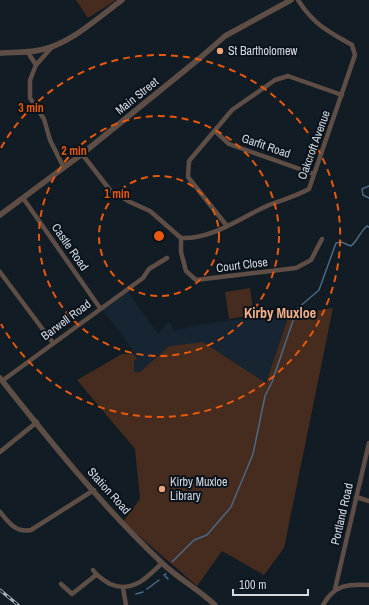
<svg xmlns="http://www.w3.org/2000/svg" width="369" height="605" viewBox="0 0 369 605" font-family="'Archivo Narrow',sans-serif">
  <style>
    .built { fill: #172533 }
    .green { fill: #452c1e }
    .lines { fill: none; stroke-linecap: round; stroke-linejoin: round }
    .stream { stroke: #4b6986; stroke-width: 1.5 }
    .minor { stroke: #5e4e45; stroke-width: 4.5 }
    .tertiary { stroke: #5e4e45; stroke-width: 5.5 }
    .rail-casing { stroke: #abb2b9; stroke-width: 3 }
    .rail { stroke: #0a121b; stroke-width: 1.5; stroke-dasharray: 4.5; stroke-linecap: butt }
    .ring { fill: none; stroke: #e8590c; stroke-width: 2; stroke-dasharray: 7 5 }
    .poi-dot { fill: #efa378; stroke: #0a121b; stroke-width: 1.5 }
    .labels { text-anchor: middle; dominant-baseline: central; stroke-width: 4; stroke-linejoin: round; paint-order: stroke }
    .poi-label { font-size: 12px; fill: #d3dae0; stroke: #0a121b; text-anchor: start }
    .street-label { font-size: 12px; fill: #d3dae0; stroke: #0a121b }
    .quarter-label { font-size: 14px; font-weight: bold; fill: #f9b189; stroke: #0a121b }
    .centre { fill: #e8590c; stroke: #0a121b; stroke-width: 2 }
    .ring-label { font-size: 12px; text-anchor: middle; font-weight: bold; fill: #e8590c; stroke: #0a121b; stroke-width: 4; stroke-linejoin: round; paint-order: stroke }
  </style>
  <rect width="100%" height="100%" fill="#121c25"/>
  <path class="built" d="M128 292 158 334 169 322 174 331 187 328V327L211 323 286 313 289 315 266 383 203 342 169 346 140 372 134 373V361L136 359 131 348 103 310Z"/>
  <path class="green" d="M76 0H116L88 18Z
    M250 288 254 315 229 319 225 292Z
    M333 308 284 548 264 575 222 551 197 586 123 522 140 499 135 449 77 380 122 354H133L137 359 134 361V372H140L169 346 203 342 266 383 289 315Z"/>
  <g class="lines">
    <path class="stream" d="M369 186 362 189 363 195 369 198
      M172 562 194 540 207 535 231 507 253 454 265 396 272 382 297 309 319 290 336 243 341 242 351 246C358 240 360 232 367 226L369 227
      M166 574 164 575 168 579
      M147 589 159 580
      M136 594 143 592"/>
    <path class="minor" d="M52 47 36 65 30 80V98L44 119 50 140 64 168
      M27 51 36 65
      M215 131 229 144 314 174
      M82 154 110 190 130 202 150 211 181 238
      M23 198 100 308
      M227 226 188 177 189 161 232 110 275 80 288 76 342 95
      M181 238C212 240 241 217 269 205 283 200 296 196 309 189L355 55 352 45C328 31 314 25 298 0
      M181 238V252L186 271 196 280 296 268 311 260 322 239
      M0 272 53 343
      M2 381 143 278 149 269 167 258
      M0 452 37 422
      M356 497 369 501
      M0 512C9 523 16 533 31 530L94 490
      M93 570C97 576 103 580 110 584 133 594 147 577 162 563
      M61 584 72 594 96 575
      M123 588 126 605
      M335 589 369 443
      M323 605C334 585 347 584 369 585"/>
    <path class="tertiary" d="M0 53C13 52 28 53 40 50 69 45 99 17 122 0
      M0 215 82 154 200 58 225 36 291 0
      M0 378C50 441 102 506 160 561 177 578 198 589 215 605"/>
    <defs>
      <path id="rail" d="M0 590 18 605"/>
    </defs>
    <use href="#rail" class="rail-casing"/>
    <use href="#rail" class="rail"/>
  </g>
  <g class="ring">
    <circle cx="159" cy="236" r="60"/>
    <circle cx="159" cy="236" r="120"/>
    <path d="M1 148A181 181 0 1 1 1 324"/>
  </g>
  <g class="poi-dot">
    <circle cx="220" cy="51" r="4"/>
    <circle cx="162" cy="489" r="4"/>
  </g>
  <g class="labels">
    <g class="poi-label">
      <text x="228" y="51">St Bartholomew</text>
      <text x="170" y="482">Kirby Muxloe<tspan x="170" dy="14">Library</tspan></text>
    </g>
    <g class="street-label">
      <text transform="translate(137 96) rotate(-39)">Main Street</text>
      <text transform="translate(314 145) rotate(-70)">Oakcroft Avenue</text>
      <text transform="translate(266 146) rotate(19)">Garfit Road</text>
      <text transform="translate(70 247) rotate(55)">Castle Road</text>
      <text transform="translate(242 265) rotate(-7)">Court Close</text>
      <text transform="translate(66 320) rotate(-37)">Barwell Road</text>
      <text transform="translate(109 491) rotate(48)">Station Road</text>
      <text transform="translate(342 514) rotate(-77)">Portland Road</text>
    </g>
    <g class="quarter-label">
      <text x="280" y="313">Kirby Muxloe</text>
    </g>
  </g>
  <circle cx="159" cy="236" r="6" class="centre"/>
  <g class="ring-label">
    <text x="31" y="112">3 min</text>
    <text x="74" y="155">2 min</text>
    <text x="117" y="198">1 min</text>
  </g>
  <path d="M233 589v6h75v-6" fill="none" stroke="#d3dae0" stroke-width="2"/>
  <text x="239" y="589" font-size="12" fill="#d3dae0" stroke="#0a121b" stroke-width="3" paint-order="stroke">100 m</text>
</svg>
